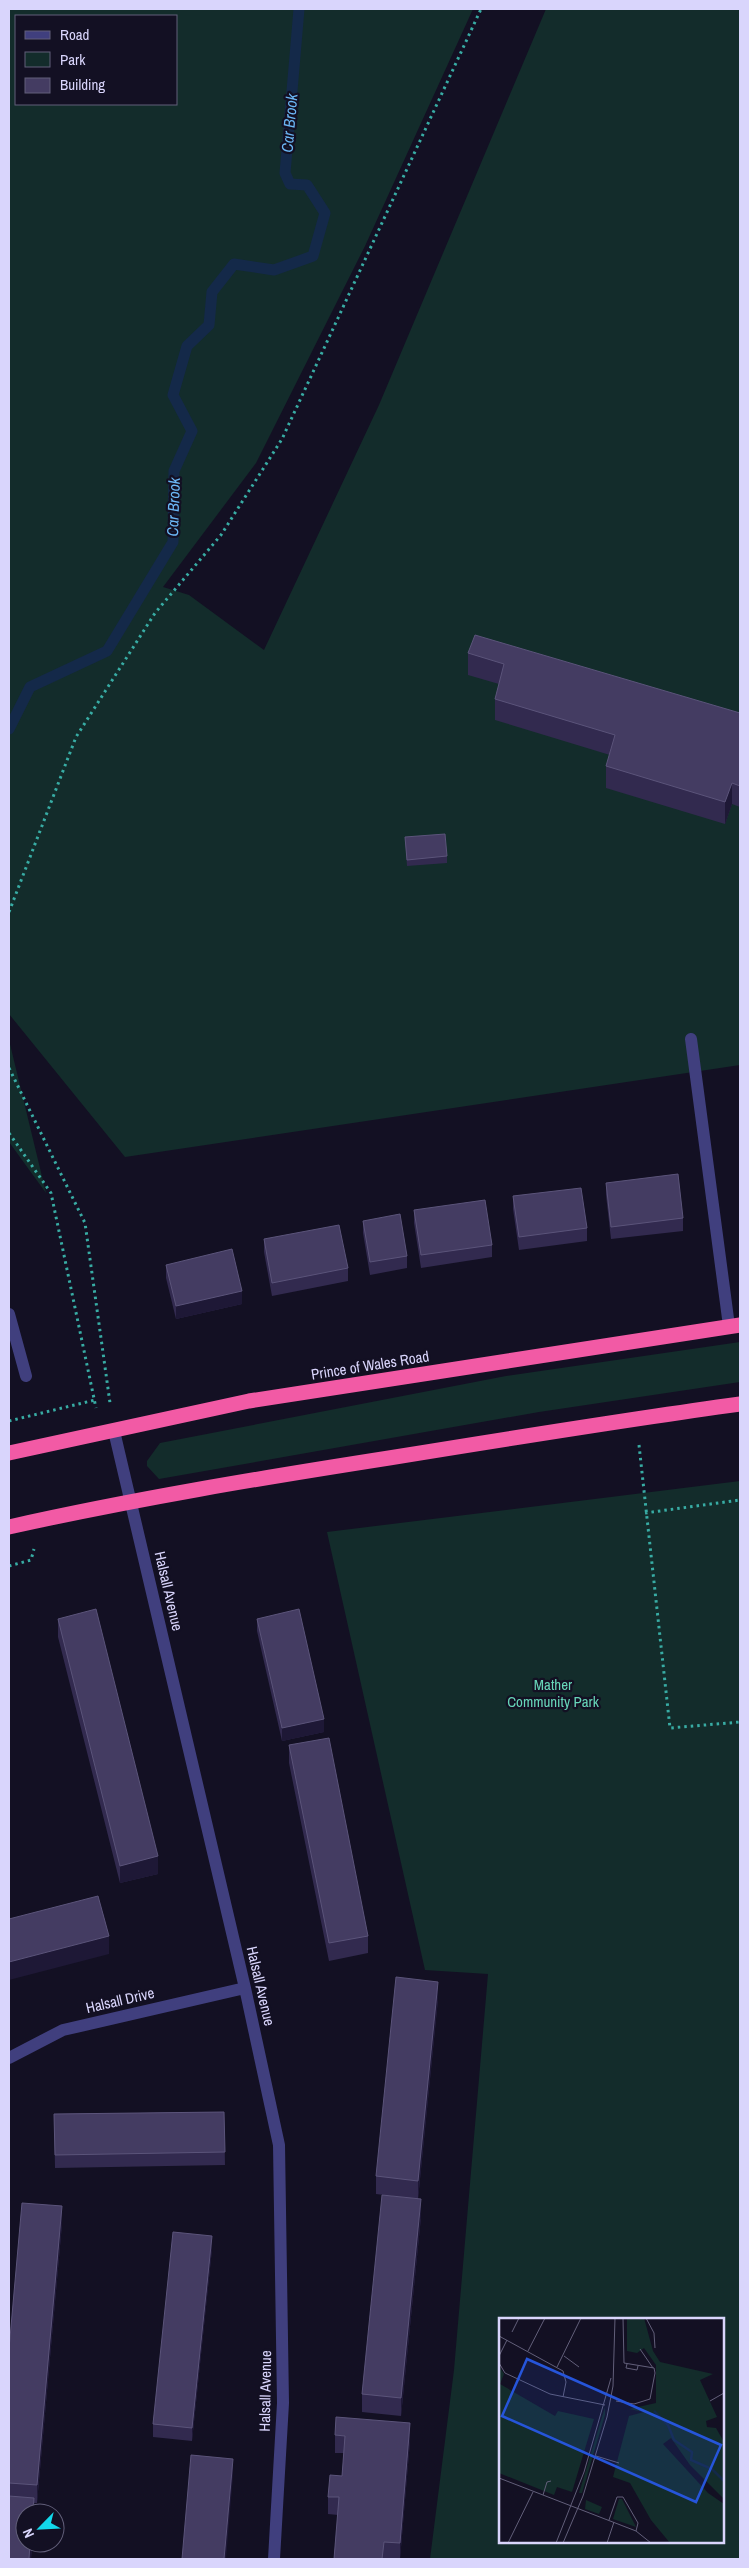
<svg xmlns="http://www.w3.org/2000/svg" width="749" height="2568" viewBox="0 0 749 2568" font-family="'Archivo Narrow',sans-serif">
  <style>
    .green { fill: #132c2b; fill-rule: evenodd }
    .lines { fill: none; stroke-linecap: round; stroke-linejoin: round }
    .stream { stroke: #142949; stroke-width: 11 }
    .path { stroke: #38aca4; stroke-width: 3; stroke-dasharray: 2.5 4; stroke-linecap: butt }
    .minor { stroke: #403f7e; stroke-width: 12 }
    .highway { stroke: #f25aa5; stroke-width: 15 }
    .wall { fill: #322a4f }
    .shaded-wall { fill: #1e1836 }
    .building { fill: #443c62; stroke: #5b547a }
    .labels { text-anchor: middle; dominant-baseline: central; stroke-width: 4.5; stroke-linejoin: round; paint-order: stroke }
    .street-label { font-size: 15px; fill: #d9d5fc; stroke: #131023 }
    .park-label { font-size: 15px; fill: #67d6b9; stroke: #131023 }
    .water-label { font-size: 16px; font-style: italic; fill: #6bb6f4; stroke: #131023 }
    .inset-river { fill: none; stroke: #142949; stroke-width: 2.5 }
    .inset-road { fill: none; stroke: #625f7a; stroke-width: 1 }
    .view { fill: #2655da; fill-opacity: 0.15; stroke: #2655da; stroke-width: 2.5 }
    .inset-edge { fill: none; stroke: #d9d5fc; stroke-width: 2.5 }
  </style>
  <rect width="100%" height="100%" fill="#131023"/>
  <path class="green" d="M9 9H473L365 246 256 463 163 587 189 595 264 650 379 405 546 9H740V1065L125 1157 9 1014ZM16 16H176V104H16Z
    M9 1040 46 1193 9 1142Z
    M740 1342V1382L539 1412 159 1479 147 1466V1461L160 1443 506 1376Z
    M740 1481V2559H430L454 2370 488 1974 425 1970 327 1532ZM500 2319H723V2542H500Z"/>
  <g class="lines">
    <path class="stream" d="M9 729 30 687 107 651 173 542 174 471 192 431 173 395 187 346 209 325 212 292 234 264 274 270 313 256 325 213 307 185 290 184 285 173 299 9"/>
    <path class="path" d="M9 912 76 737 155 613 221 535 282 439 481 9
      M9 1068 85 1223 110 1403
      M9 1133 51 1193 96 1408
      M9 1421 95 1400
      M639 1445 670 1728 740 1722
      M645 1513 740 1500
      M9 1566 31 1560 34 1549"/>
    <path class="minor" d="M691 1039 729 1326
      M9 1314 26 1376
      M114 1431 245 1988 279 2145 283 2403 274 2559
      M9 2058 63 2030 245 1988"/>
    <path class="highway" d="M9 1453 249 1401 740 1325
      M9 1527C134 1499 261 1478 389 1458 506 1439 623 1420 740 1404"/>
  </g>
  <path class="wall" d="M468 653 740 713V807L732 804 725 824 606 788V766L610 755 495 720V699L499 684 468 675Z
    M405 837 447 856V863L407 866Z
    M606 1183 683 1218V1231L611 1239 606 1195Z
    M513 1196 587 1228V1241L519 1250 513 1209Z
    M414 1210 492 1245V1257L421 1268 414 1223Z
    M363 1221 407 1256V1268L370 1275 363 1233Z
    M264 1239 348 1268V1281L272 1296 264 1252Z
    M166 1265 242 1304 176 1319 166 1278Z
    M58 1619 158 1874 120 1883 58 1637Z
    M257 1619 324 1732 282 1741 257 1631Z
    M289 1745 368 1936V1953L329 1961 289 1763Z
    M438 1999 418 2199 376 2194V2176Z
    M224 2112 225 2165 55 2168 54 2114Z
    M421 2217 401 2416 362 2412V2394Z
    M62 2224 37 2503H34V2513L31 2559H9V2349Z
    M212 2249 192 2441 153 2437V2424Z
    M335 2435 410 2441 400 2559H334L338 2515 328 2514V2497L342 2476 344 2453H335Z"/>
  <path class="shaded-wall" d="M732 783V804L725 824V802Z
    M242 1291V1304L176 1319V1306Z
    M324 1719V1732L282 1741V1728Z
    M158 1856V1874L120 1883V1866Z
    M109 1936V1954L9 1980V1962Z
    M438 1982V1999L418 2199V2181Z
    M421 2199V2217L401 2416V2398Z
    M62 2206V2224L37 2503V2485Z
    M212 2236V2249L192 2441V2428Z
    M410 2423V2441L400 2559V2543Z
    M233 2459V2476L226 2559H224Z
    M30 2543H32L31 2559H29Z"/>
  <path class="building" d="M475 635 740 713V786L732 783 725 802 606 766 615 735 495 699 504 664 468 653Z
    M445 834 447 856 407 860 405 837Z
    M678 1174 683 1218 611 1227 606 1183Z
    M581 1188 587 1228 519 1237 513 1196Z
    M485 1200 492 1245 421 1255 414 1210Z
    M400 1214 407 1256 370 1262 363 1221Z
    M339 1225 348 1268 272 1283 264 1239Z
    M232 1249 242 1291 176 1306 166 1265Z
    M96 1609 158 1856 120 1866 58 1619Z
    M299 1609 324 1719 282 1728 257 1619Z
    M329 1738 368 1936 329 1943 289 1745Z
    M98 1896 109 1936 9 1962V1919Z
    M396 1977 438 1982 418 2181 376 2176Z
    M224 2112 225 2152 55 2155 54 2114Z
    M382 2195 421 2199 401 2398 362 2394Z
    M22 2203 62 2206 37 2485 9 2483V2349Z
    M173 2232 212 2236 192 2428 153 2424Z
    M336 2417 410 2423 400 2543 384 2542 382 2559H334L339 2497H328L330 2475 342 2476 345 2436 335 2435Z
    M191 2455 233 2459 224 2559H182Z
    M9 2496 34 2498 33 2513H25V2543H30L29 2559H9Z"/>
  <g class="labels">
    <g class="street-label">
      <text transform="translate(370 1365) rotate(-9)">Prince of Wales Road</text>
      <text transform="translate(169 1591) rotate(77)">Halsall Avenue</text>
      <text transform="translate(261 1986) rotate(77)">Halsall Avenue</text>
      <text transform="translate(120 2000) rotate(-13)">Halsall Drive</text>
      <text transform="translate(265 2391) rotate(-89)">Halsall Avenue</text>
    </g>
    <g class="park-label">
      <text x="553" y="1684">Mather<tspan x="553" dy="17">Community Park</tspan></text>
    </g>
    <g class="water-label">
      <text transform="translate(289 123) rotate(-85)">Car Brook</text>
      <text transform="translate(173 507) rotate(-88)">Car Brook</text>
    </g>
  </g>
  <g transform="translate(499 2318)">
    <rect width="225" height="225" fill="#131023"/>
    <path d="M128 0H145L154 33 161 44 214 56 201 62 218 99 207 103 208 109 217 110 225 124V181L191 147 172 120 164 126 209 175 225 186V225H171L152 202 131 165 114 159 130 98 145 94 130 91 157 85V47L145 30 138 35 128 33ZM0 48 5 56 1 66 56 98 59 93 95 101 73 174 58 169 55 177 0 155ZM106 89V97L83 175H80ZM120 181H123L137 209 114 201ZM87 182 103 189 100 196 86 191Z" fill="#132c2b"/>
    <path class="inset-river" d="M155 93 169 107 175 122 193 134 192 142 213 151 225 163"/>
    <path class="inset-road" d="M147 0 155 15 156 30M13 14 20 0M0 18 64 53 67 64 64 79M141 31 154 50M29 33 46 0M0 38 8 22M65 38 80 49M0 45 6 55 51 76 106 87M128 46 127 50 138 52 139 48M58 49 82 0M117 83 135 86 151 81 156 55 155 50 125 45 124 0M211 83 225 75M97 138 120 145M0 160 137 213 152 225M44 177 48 164 52 163M110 202 118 179H124L139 205 137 213M9 225 34 174M57 225 85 154 112 60M64 225 84 178 108 99 114 68 116 0M108 225 115 204"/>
    <path class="view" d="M28 41 222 127 197 184 3 98Z"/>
    <rect width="225" height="225" class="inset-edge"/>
  </g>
  <rect width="749" height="2568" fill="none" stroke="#d9d5fc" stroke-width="20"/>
  <rect x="15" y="15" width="162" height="90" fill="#131023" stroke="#625f7a"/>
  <rect x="25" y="31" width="25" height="8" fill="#403f7e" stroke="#625f7a"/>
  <text x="60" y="40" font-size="15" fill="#d9d5fc">Road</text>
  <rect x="25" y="52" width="25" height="15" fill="#132c2b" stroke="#625f7a"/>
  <text x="60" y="65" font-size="15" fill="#d9d5fc">Park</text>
  <rect x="25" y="78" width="25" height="15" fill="#443c62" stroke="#625f7a"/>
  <text x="60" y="90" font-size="15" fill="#d9d5fc">Building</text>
  <g transform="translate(40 2528) rotate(246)"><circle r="24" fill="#131023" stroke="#625f7a"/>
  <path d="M0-4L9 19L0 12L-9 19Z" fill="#12d8eb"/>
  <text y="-8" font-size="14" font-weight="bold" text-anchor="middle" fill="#d9d5fc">N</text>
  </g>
</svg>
